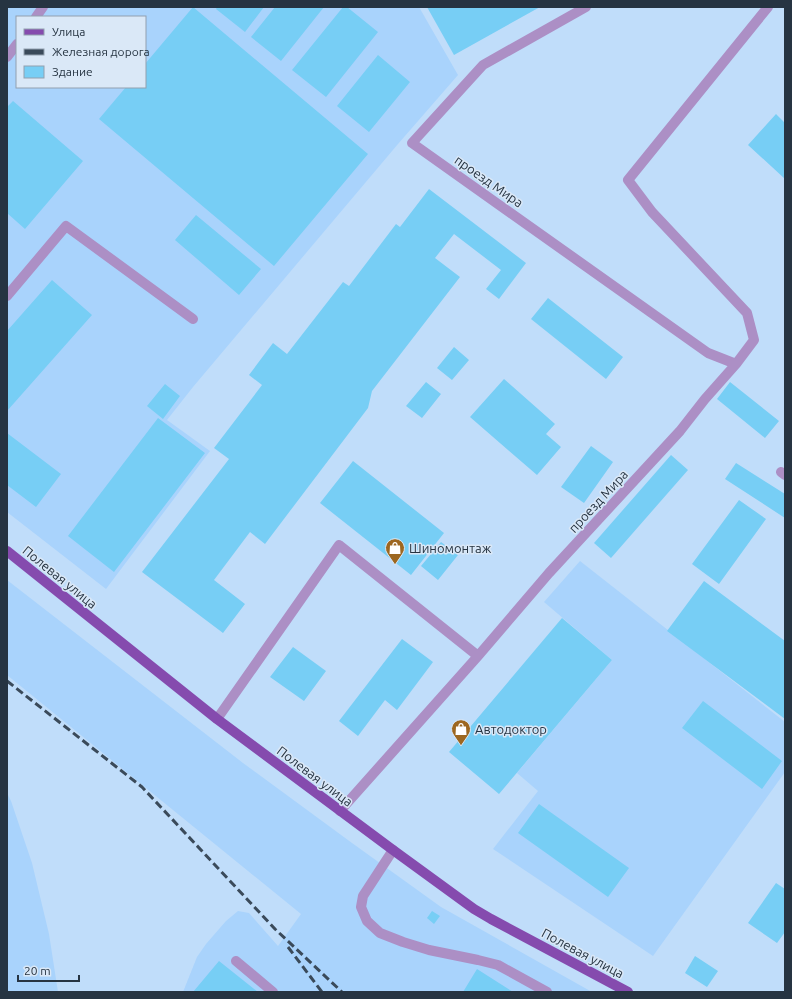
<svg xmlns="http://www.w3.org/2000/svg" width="792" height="999" viewBox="0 0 792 999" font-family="Ubuntu,sans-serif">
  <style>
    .built { fill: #a9d3fc; fill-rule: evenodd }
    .building { fill: #77cef5 }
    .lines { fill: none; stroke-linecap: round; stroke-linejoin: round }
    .minor { stroke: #ac8fc5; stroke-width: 10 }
    .major { stroke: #854bae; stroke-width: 10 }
    .rail { stroke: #3a4a5a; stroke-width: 3; stroke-dasharray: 8 4; stroke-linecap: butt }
    .labels { text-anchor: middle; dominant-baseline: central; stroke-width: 3; stroke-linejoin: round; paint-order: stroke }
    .street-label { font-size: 13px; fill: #263442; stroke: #dae8f7 }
    .poi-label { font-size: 13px; fill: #263442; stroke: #dae8f7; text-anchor: start }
  </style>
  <rect width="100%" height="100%" fill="#c0ddfa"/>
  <path class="built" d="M7 7H419L458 75 398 144 193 387 167 420 210 451 106 589 7 512ZM17 17H145V87H17Z
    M580 561 785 722V772L653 956 493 849 538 791 517 773 612 660 544 602Z
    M7 580 243 763 352 843 441 907 592 992H183L197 957 206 944 226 921 238 911 249 913 278 946 301 914 7 675Z
    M7 793 11 801 32 863 49 934 58 992H7Z"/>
  <path class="building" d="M193 7 368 154 274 266 99 119 126 87H145V64Z
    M217 7H264L245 32 216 9Z
    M275 7H324L281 61 251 37Z
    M343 7H347L378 32 326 97 292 70Z
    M427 7H540L454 55Z
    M378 55 410 82 369 132 337 106Z
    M13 101 83 161 25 229 7 213V107Z
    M776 114 785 123V179L748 145Z
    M429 189 526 263 499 299 486 289 501 270 454 234 435 258 460 277 372 391 368 408 265 544 250 532 214 580 245 604 223 633 142 572 229 459 214 448 262 385 249 375 273 343 287 354 343 282 349 286 396 224 400 227Z
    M196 215 261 269 239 295 175 240Z
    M52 280 92 315 7 411V331Z
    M548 298 623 357 606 379 531 319Z
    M454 347 469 360 452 380 437 368Z
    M504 379 555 424 546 434 561 447 537 475 470 417Z
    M426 382 441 394 422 418 406 406Z
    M730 382 779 421 765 438 717 399Z
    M165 384 180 396 163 419 147 406Z
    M158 418 205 453 114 572 68 536Z
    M7 433 61 474 36 507 7 485Z
    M591 446 613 462 584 503 561 487Z
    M671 455 688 470 611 558 594 543Z
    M353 461 444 533 411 575 320 503Z
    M736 463 785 494V518L725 479Z
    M739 500 766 519 719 584 692 564Z
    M441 542 458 555 438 580 421 566Z
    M704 581 785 641V719L667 631Z
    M562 618 612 660 499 794 449 752Z
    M402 639 433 662 397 710 385 700 358 736 339 721Z
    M293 647 326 671 304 701 270 677Z
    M703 701 782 761 762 789 682 728Z
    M539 804 629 868 608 897 518 833Z
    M776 883 785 889V932L777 943 748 923Z
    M432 911 440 916 434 924 427 918Z
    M695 956 718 971 707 987 685 973Z
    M219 961 258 992H193Z
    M477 969 513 992H463Z"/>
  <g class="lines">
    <path class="minor" d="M586 7 483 65 412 143 708 353 736 364
      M36 17 43 7
      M7 57 17 44
      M7 296 66 226 193 319
      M781 472 785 475
      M217 719 339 545 478 656
      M340 811 478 656 549 573 680 431 705 399 736 364 754 340 747 313 652 212 628 180 768 7
      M393 850 363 896 361 907 367 921 380 933 403 942 429 950 478 960 498 965 547 992
      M236 961 273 992"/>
    <path class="major" d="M7 551 217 719 393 850 474 909 491 919 628 992"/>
    <path class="rail" d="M7 681 142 787 275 929 342 992
      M288 947 322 992"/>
  </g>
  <defs>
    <symbol id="shop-pin" viewBox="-11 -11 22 30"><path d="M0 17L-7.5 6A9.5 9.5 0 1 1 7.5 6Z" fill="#9d6720" stroke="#dae8f7"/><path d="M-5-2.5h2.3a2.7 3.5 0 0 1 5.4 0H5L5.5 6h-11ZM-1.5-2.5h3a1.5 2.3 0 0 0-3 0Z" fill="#fff"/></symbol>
  </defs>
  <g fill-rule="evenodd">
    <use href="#shop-pin" x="384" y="537" width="22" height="30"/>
    <use href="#shop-pin" x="450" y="718" width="22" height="30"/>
  </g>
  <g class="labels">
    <g class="street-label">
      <text transform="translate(489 181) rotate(35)">проезд Мира</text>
      <text transform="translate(598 501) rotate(-47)">проезд Мира</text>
      <text transform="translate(60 577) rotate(39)">Полевая улица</text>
      <text transform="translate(315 776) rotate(37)">Полевая улица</text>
      <text transform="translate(583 953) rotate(28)">Полевая улица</text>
    </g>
    <g class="poi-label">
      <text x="409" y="548">Шиномонтаж</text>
      <text x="475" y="729">Автодоктор</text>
    </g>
  </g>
  <rect width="792" height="999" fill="none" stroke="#263442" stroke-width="16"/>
  <rect x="16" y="16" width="130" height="72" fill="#dae8f7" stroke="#92a0af"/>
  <rect x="24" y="29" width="20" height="6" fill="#854bae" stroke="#92a0af"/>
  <text x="52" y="36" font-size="12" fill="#263442">Улица</text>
  <rect x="24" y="49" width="20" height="6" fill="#3a4a5a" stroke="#92a0af"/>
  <text x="52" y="56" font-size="12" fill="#263442">Железная дорога</text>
  <rect x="24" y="66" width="20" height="12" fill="#77cef5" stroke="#92a0af"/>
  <text x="52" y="76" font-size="12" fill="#263442">Здание</text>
  <path d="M18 975v6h61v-6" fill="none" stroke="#263442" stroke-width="2"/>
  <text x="24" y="975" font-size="12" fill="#263442" stroke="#dae8f7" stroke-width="3" paint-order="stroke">20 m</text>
</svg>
